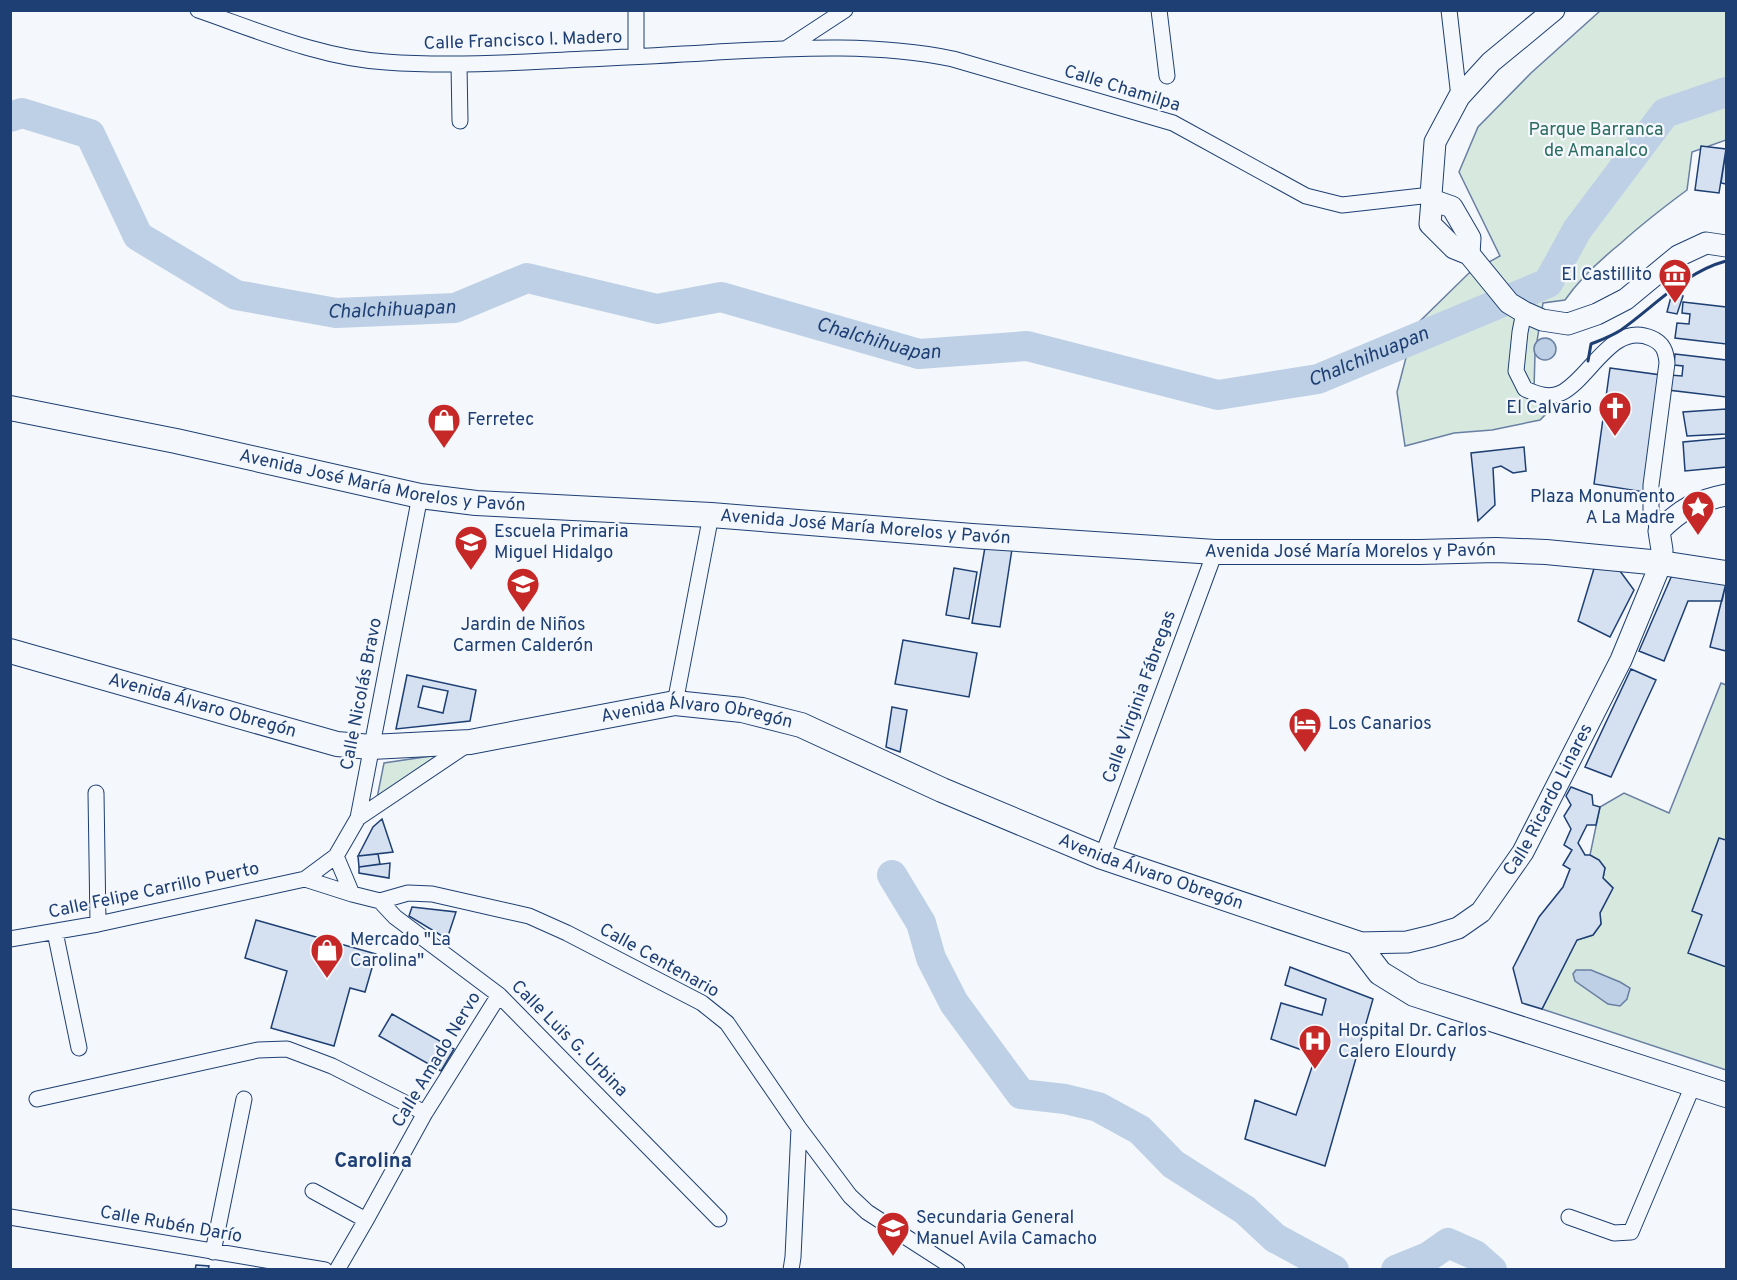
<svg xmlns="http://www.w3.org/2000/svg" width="1737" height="1280" viewBox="0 0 1737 1280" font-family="Overpass,sans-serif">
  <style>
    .green { fill: #d7e8df; stroke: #687fa3; stroke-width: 1.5 }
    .water { fill: #bed0e5; stroke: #687fa3; stroke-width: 1.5 }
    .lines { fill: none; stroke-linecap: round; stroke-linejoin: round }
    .river { stroke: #bed0e5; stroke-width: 30 }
    .building { fill: #d5e0f0; stroke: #1d3f73; stroke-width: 1.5; fill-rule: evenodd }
    .street-casing { stroke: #1d3f73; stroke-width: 17 }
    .secondary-casing { stroke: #1d3f73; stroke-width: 23 }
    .primary-casing { stroke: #1d3f73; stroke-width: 26 }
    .street { stroke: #f4f7fb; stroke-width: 15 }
    .secondary { stroke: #f4f7fb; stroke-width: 21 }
    .primary { stroke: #f4f7fb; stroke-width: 24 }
    .wall { stroke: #1d3f73; stroke-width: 3 }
    .labels { text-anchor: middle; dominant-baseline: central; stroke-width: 4.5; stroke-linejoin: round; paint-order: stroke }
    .street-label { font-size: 18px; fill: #1d3f73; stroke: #f4f7fb }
    .park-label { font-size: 18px; fill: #2c6c60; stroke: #f4f7fb }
    .poi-label { font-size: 18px; fill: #1d3f73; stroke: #f4f7fb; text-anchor: start }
    .water-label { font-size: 20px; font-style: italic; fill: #1d3f73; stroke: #f4f7fb }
    .neighbourhood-label { font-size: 20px; font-weight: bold; fill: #1d3f73; stroke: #f4f7fb }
  </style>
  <rect width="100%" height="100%" fill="#f4f7fb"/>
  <path class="green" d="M1600 11H1726V140L1692 152 1687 190C1664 207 1642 224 1621 243 1600 260 1581 277 1565 300L1543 303 1535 354 1534 389 1541 395 1549 411 1540 420 1492 430 1454 433 1405 446 1397 392 1414 327 1469 273 1500 256 1459 172 1478 127 1531 73Z
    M1721 683 1726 685V1070L1542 1009 1577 940 1593 935 1601 924 1600 913 1613 888 1603 878 1605 868 1599 860 1590 855 1600 807 1624 793 1669 813Z
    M438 755 377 798 384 763Z"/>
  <path class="water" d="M1534 349a11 11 0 1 1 22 0a11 11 0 1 1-22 0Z
    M1576 970H1591L1620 982 1630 988 1627 999 1620 1006 1608 1004 1575 981 1573 974Z"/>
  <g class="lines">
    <g class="river">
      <path id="s1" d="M10 117 22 113 90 134 138 236 236 295 336 313 455 308 527 278 657 309 721 297 919 354 1027 346 1218 395 1318 379 1548 283 1577 230 1665 113 1726 92"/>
      <path d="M892 875 921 923 931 958 954 1003 1021 1094 1065 1099 1098 1107 1140 1130 1173 1164 1245 1210 1275 1238 1334 1270"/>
      <path d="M1396 1270 1428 1257 1448 1243 1475 1255 1492 1270"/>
    </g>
  </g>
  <path class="building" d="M1701 146 1726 149 1719 193 1695 190Z
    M1726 151V184L1721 183Z
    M1672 293 1683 296 1677 314 1667 312Z
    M1683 302 1726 307V344L1675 338 1677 323 1689 324 1690 314 1682 313Z
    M1675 354 1726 360V397L1668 390 1670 375 1682 376 1683 366 1674 365Z
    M1610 368 1661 375 1644 492 1594 484Z
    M1726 409V434L1687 436 1683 412Z
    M1726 438V467L1685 471 1683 442Z
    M1524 447 1526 471 1513 473 1501 466 1493 468 1495 505 1478 521 1471 453Z
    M985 547 1012 549 1000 627 972 623Z
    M1596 562 1617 567 1634 590 1610 637 1578 621Z
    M954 568 977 572 969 619 946 615Z
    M1672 575 1726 583 1722 601H1688L1664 661 1639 651Z
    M1726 583V651L1710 647Z
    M903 640 977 653 969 697 895 684Z
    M1631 669 1656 680 1611 777 1585 767Z
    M407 675 476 690 470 721 396 729ZM423 686 448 691 443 713 418 707Z
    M892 707 907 710 900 752 886 747Z
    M1571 787 1592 795 1593 805 1600 807 1596 825H1587L1578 843 1585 855H1590L1599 860 1605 868 1603 878 1613 888 1600 913 1601 924 1593 935 1577 940 1542 1009 1522 1003 1513 968 1539 917 1563 887 1570 869 1563 865 1572 850 1564 845 1571 829 1564 816 1571 805 1566 796Z
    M382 819 393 852 358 856 373 827Z
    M1719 838 1726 840V967L1688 953 1702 915 1692 911Z
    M378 854 380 864 359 867 358 856Z
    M390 863 389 878 359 873V867Z
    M412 907 456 912 447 939 409 916Z
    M256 920 376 954 365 992 350 988 334 1046 271 1028 287 971 245 958Z
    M1290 967 1373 999 1325 1166 1245 1139 1255 1100 1296 1115 1316 1055 1271 1039 1281 1003 1322 1015 1326 999 1285 985Z
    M392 1014 454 1049 441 1071 379 1036Z
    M196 1265 209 1266 208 1270H195Z"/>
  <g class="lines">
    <defs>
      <path id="street" d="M198 10C259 31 321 58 386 62 439 66 492 64 545 61 602 58 660 56 717 52 795 48 876 43 953 59L1173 123 1306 196 1342 205 1431 195
        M636 10V57
        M1159 10 1167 76
        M1449 10 1459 97
        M787 48 845 10
        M459 65 460 121
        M1524 312 1520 332 1516 371 1525 389C1537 394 1548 399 1561 393 1590 379 1612 321 1651 338 1663 343 1666 351 1667 363L1651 485V510L1659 531
        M675 703 711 515
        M96 793 98 924
        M358 818 468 744
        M336 856 352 894
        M1102 857 1215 552
        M305 879 352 894 380 901 408 893 432 894 529 916 567 933 702 1003 727 1023 799 1128 850 1196 867 1212 957 1270
        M380 901 395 917 499 995 719 1219
        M55 932 79 1048
        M10 939 98 924 305 879 336 856 358 818 420 496
        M37 1099 258 1050 287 1049 332 1066 425 1113
        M313 1191 366 1220
        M10 1217 325 1270
        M1569 1217 1614 1233 1631 1232 1694 1083
        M213 1252 244 1099
        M337 1270 366 1220 425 1113 499 995
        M791 1270 793 1257 799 1128"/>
      <g id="secondary">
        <path d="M1554 10 1491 62 1459 97 1435 142 1431 195 1432 200 1430 224 1454 248 1469 254 1509 303 1524 312 1542 320 1568 324 1597 314 1626 299 1678 256 1706 243 1726 246"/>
        <path d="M1432 200 1452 207 1470 238 1469 254"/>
        <path id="s2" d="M1357 943 1407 942 1432 936 1458 928 1481 912 1523 852 1621 660 1661 563 1662 550 1659 531C1681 509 1696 501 1726 495"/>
      </g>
      <g id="primary">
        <path id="s3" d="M10 408 176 441 420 496 476 503 711 515 972 536 1215 552H1420L1496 550 1546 552 1661 563 1726 573"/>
        <path id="s4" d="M10 651 337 744 371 747 470 742 675 703 742 710 801 725 942 790 1102 857 1357 943 1380 973 1414 994 1726 1095"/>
      </g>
    </defs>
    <use href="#street" class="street-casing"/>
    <use href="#secondary" class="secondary-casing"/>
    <use href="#primary" class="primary-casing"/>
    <use href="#street" class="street"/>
    <use href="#secondary" class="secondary"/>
    <use href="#primary" class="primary"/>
    <path class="wall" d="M1588 361 1591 344C1601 340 1612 336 1621 330 1655 306 1685 272 1726 261"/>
  </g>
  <defs>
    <symbol id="museum-pin" viewBox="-11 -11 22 30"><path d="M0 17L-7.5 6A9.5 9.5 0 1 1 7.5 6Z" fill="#c62828" stroke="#f4f7fb"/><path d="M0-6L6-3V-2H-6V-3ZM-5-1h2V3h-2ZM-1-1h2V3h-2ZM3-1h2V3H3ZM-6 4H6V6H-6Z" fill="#fff"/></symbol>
    <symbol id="church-pin" viewBox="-11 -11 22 30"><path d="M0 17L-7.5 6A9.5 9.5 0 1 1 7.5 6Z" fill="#c62828" stroke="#f4f7fb"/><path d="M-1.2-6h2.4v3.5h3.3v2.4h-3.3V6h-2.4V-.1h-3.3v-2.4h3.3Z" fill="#fff"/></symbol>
    <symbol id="shop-pin" viewBox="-11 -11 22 30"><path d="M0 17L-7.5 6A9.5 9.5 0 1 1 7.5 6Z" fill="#c62828" stroke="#f4f7fb"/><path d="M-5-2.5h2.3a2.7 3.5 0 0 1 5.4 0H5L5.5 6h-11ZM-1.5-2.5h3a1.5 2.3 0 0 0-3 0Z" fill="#fff"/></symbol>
    <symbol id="sight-pin" viewBox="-11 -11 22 30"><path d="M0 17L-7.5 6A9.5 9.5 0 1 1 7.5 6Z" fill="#c62828" stroke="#f4f7fb"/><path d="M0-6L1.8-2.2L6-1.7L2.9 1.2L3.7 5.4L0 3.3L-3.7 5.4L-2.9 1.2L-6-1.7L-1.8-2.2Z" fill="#fff"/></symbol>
    <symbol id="school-pin" viewBox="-11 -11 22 30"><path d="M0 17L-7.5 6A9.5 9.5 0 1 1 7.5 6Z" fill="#c62828" stroke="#f4f7fb"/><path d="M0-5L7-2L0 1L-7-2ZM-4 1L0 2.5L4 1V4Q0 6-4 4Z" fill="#fff"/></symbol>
    <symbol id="hotel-pin" viewBox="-11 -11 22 30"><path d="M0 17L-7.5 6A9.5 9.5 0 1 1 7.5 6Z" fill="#c62828" stroke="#f4f7fb"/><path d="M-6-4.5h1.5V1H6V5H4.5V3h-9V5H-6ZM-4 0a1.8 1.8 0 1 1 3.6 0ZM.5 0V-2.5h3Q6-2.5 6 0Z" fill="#fff"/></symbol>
    <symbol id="hospital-pin" viewBox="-11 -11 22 30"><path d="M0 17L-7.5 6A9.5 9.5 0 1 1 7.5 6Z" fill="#c62828" stroke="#f4f7fb"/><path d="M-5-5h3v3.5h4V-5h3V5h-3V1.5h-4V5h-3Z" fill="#fff"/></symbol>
  </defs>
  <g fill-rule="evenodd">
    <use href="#museum-pin" x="1656" y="256" width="38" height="52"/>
    <use href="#church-pin" x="1596" y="389" width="38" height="52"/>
    <use href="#shop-pin" x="425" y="401" width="38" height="52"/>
    <use href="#sight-pin" x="1679" y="488" width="38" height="52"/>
    <use href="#school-pin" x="452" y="523" width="38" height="52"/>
    <use href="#school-pin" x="504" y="565" width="38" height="52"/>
    <use href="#hotel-pin" x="1286" y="705" width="38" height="52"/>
    <use href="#shop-pin" x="308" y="931" width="38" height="52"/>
    <use href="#hospital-pin" x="1296" y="1022" width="38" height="52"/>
    <use href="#school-pin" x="874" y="1209" width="38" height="52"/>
  </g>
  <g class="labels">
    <g class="street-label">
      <text transform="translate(523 41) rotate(-2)">Calle Francisco I. Madero</text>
      <text transform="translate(1122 89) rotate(17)">Calle Chamilpa</text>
      <text stroke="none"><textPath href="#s3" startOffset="380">Avenida José María Morelos y Pavón</textPath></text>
      <text stroke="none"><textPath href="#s3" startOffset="866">Avenida José María Morelos y Pavón</textPath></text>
      <text stroke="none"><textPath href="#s3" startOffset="1352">Avenida José María Morelos y Pavón</textPath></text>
      <text transform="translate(362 694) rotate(-79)">Calle Nicolás Bravo</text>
      <text transform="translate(1140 697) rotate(-70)">Calle Virginia Fábregas</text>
      <text stroke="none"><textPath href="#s4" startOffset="200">Avenida Álvaro Obregón</textPath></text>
      <text stroke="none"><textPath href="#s4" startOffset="704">Avenida Álvaro Obregón</textPath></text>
      <text stroke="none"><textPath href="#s2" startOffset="262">Calle Ricardo Linares</textPath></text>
      <text stroke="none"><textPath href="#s4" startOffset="1190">Avenida Álvaro Obregón</textPath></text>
      <text transform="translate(154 891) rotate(-12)">Calle Felipe Carrillo Puerto</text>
      <text transform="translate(659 961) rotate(29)">Calle Centenario</text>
      <text transform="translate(569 1039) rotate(45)">Calle Luis G. Urbina</text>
      <text transform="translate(437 1060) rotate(-59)">Calle Amado Nervo</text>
      <text transform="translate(171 1225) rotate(10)">Calle Rubén Darío</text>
    </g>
    <g class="park-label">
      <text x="1596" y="130">Parque Barranca<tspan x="1596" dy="21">de Amanalco</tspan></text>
    </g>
    <g class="poi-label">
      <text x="1652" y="275" text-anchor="end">El Castillito</text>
      <text x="1592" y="408" text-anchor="end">El Calvario</text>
      <text x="467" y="420">Ferretec</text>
      <text x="1675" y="497" text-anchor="end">Plaza Monumento<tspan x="1675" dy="21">A La Madre</tspan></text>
      <text x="494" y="532">Escuela Primaria<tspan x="494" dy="21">Miguel Hidalgo</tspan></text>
      <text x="523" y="625" text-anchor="middle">Jardin de Niños<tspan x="523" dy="21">Carmen Calderón</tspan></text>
      <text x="1328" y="724">Los Canarios</text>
      <text x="350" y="940">Mercado "La<tspan x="350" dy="21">Carolina"</tspan></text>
      <text x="1338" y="1031">Hospital Dr. Carlos<tspan x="1338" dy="21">Calero Elourdy</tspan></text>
      <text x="916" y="1218">Secundaria General<tspan x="916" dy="21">Manuel Avila Camacho</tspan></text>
    </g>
    <g class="water-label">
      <text stroke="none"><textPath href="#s1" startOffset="468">Chalchihuapan</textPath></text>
      <text stroke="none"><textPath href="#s1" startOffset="972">Chalchihuapan</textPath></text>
      <text stroke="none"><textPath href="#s1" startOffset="1476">Chalchihuapan</textPath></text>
    </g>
    <g class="neighbourhood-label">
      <text x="373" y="1162">Carolina</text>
    </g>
  </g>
  <rect width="1737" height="1280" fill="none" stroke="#1d3f73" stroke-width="24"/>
</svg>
